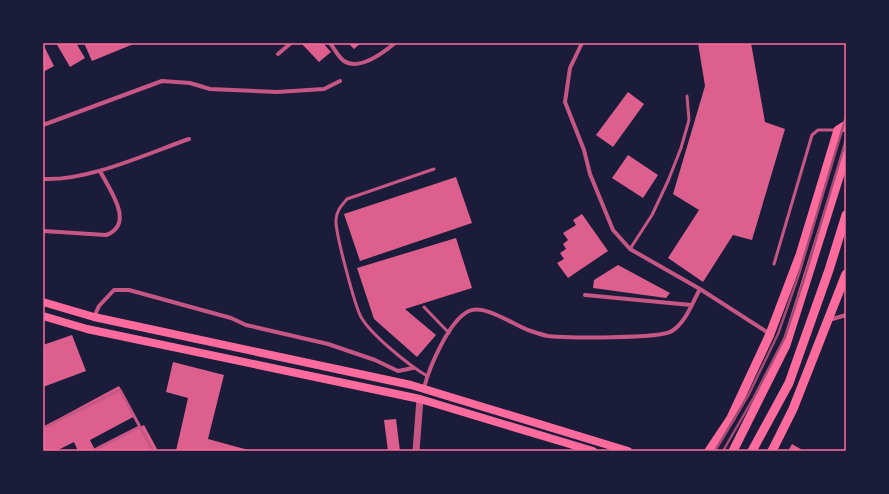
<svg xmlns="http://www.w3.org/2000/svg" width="889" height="494" viewBox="0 0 889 494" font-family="'IBM Plex Serif',serif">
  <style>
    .building { fill: #dd5f8e }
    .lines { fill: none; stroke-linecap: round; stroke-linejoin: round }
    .service { stroke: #c65784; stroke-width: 3 }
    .minor { stroke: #c65784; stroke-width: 4 }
    .tertiary { stroke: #c65784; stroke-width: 7 }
    .secondary { stroke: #ff6b9d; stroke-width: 8 }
    .trunk { stroke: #ff6b9d; stroke-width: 9 }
    .rail { stroke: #a44b75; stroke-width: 2.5 }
    .neatline { fill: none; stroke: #ff6b9d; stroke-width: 1.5 }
  </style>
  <rect width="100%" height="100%" fill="#1b1b3a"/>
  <path class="building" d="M56 43H76L85 58 70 67Z
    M84 43H136L92 61Z
    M301 43H323L331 52 319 62Z
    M348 43H361L354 49Z
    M698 43H751L765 122 785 129 752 240 733 235 703 282 668 258 699 210 673 194 705 86Z
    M43 44 54 66 43 72Z
    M628 92 644 104 613 147 596 135Z
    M628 155 658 175 643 198 612 178Z
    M456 177 472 223 360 261 344 214Z
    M582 214 608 251 568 278 557 263 564 259 560 253 566 249 563 244 568 240 563 233 576 225 573 220Z
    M456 238 472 288 405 309 436 335 417 357 374 319 357 268Z
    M618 265 670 293 666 298 593 288 594 280Z
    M72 335 86 371 43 387V345Z
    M173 362 224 375 208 439 252 451H176L188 398 166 392Z
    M119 386 135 416 90 440 95 450 144 425 157 449 153 451H78L74 442 56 451H43V427Z
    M396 419 400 451H388L384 420Z
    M792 444 804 451H788Z"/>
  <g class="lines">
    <path class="service" d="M630 249 652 215 668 181 681 148 689 120 687 96
      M774 264 812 135 818 130H836
      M424 307 449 333
      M427 376C410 366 371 335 361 317 355 306 335 232 336 220 336 211 342 205 347 199L434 169
      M43 428 120 390 153 451
      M92 451 139 427"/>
    <path class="minor" d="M330 43C334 48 338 57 344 61 359 71 383 53 395 43
      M582 43 570 68 565 102 584 150 590 174 613 230 630 249 700 289 770 334
      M278 54 291 43
      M43 125 162 81 190 83 210 89 277 92 324 89 340 81
      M43 179C89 181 146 154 189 139
      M43 231 106 235C136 224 109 189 100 171
      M585 295 691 305
      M94 317 99 306 114 290H129L231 318 246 325 328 344 375 360 398 371 413 368
      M829 320 846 315
      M424 388C429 368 449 320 469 311 485 304 512 324 528 330 534 332 542 335 548 336 567 338 660 339 672 331 686 322 692 303 700 289"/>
    <path class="tertiary" d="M416 451 420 399"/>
    <path class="secondary" d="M43 302 94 317 411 385 628 451
      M43 316 87 329 420 399 593 451"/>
    <path class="trunk" d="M709 451 731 418 770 334 800 255 838 130 846 125
      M733 451 786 345 846 155
      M752 451 789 383 829 270 846 215
      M772 451 793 409 846 274"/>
    <path class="rail" d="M715 451 749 394 778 334 799 274 846 117
      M723 451 754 397 785 337 805 276 846 140"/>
  </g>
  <rect width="889" height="494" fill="none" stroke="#1b1b3a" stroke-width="88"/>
  <rect x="44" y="44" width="801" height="406" class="neatline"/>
</svg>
